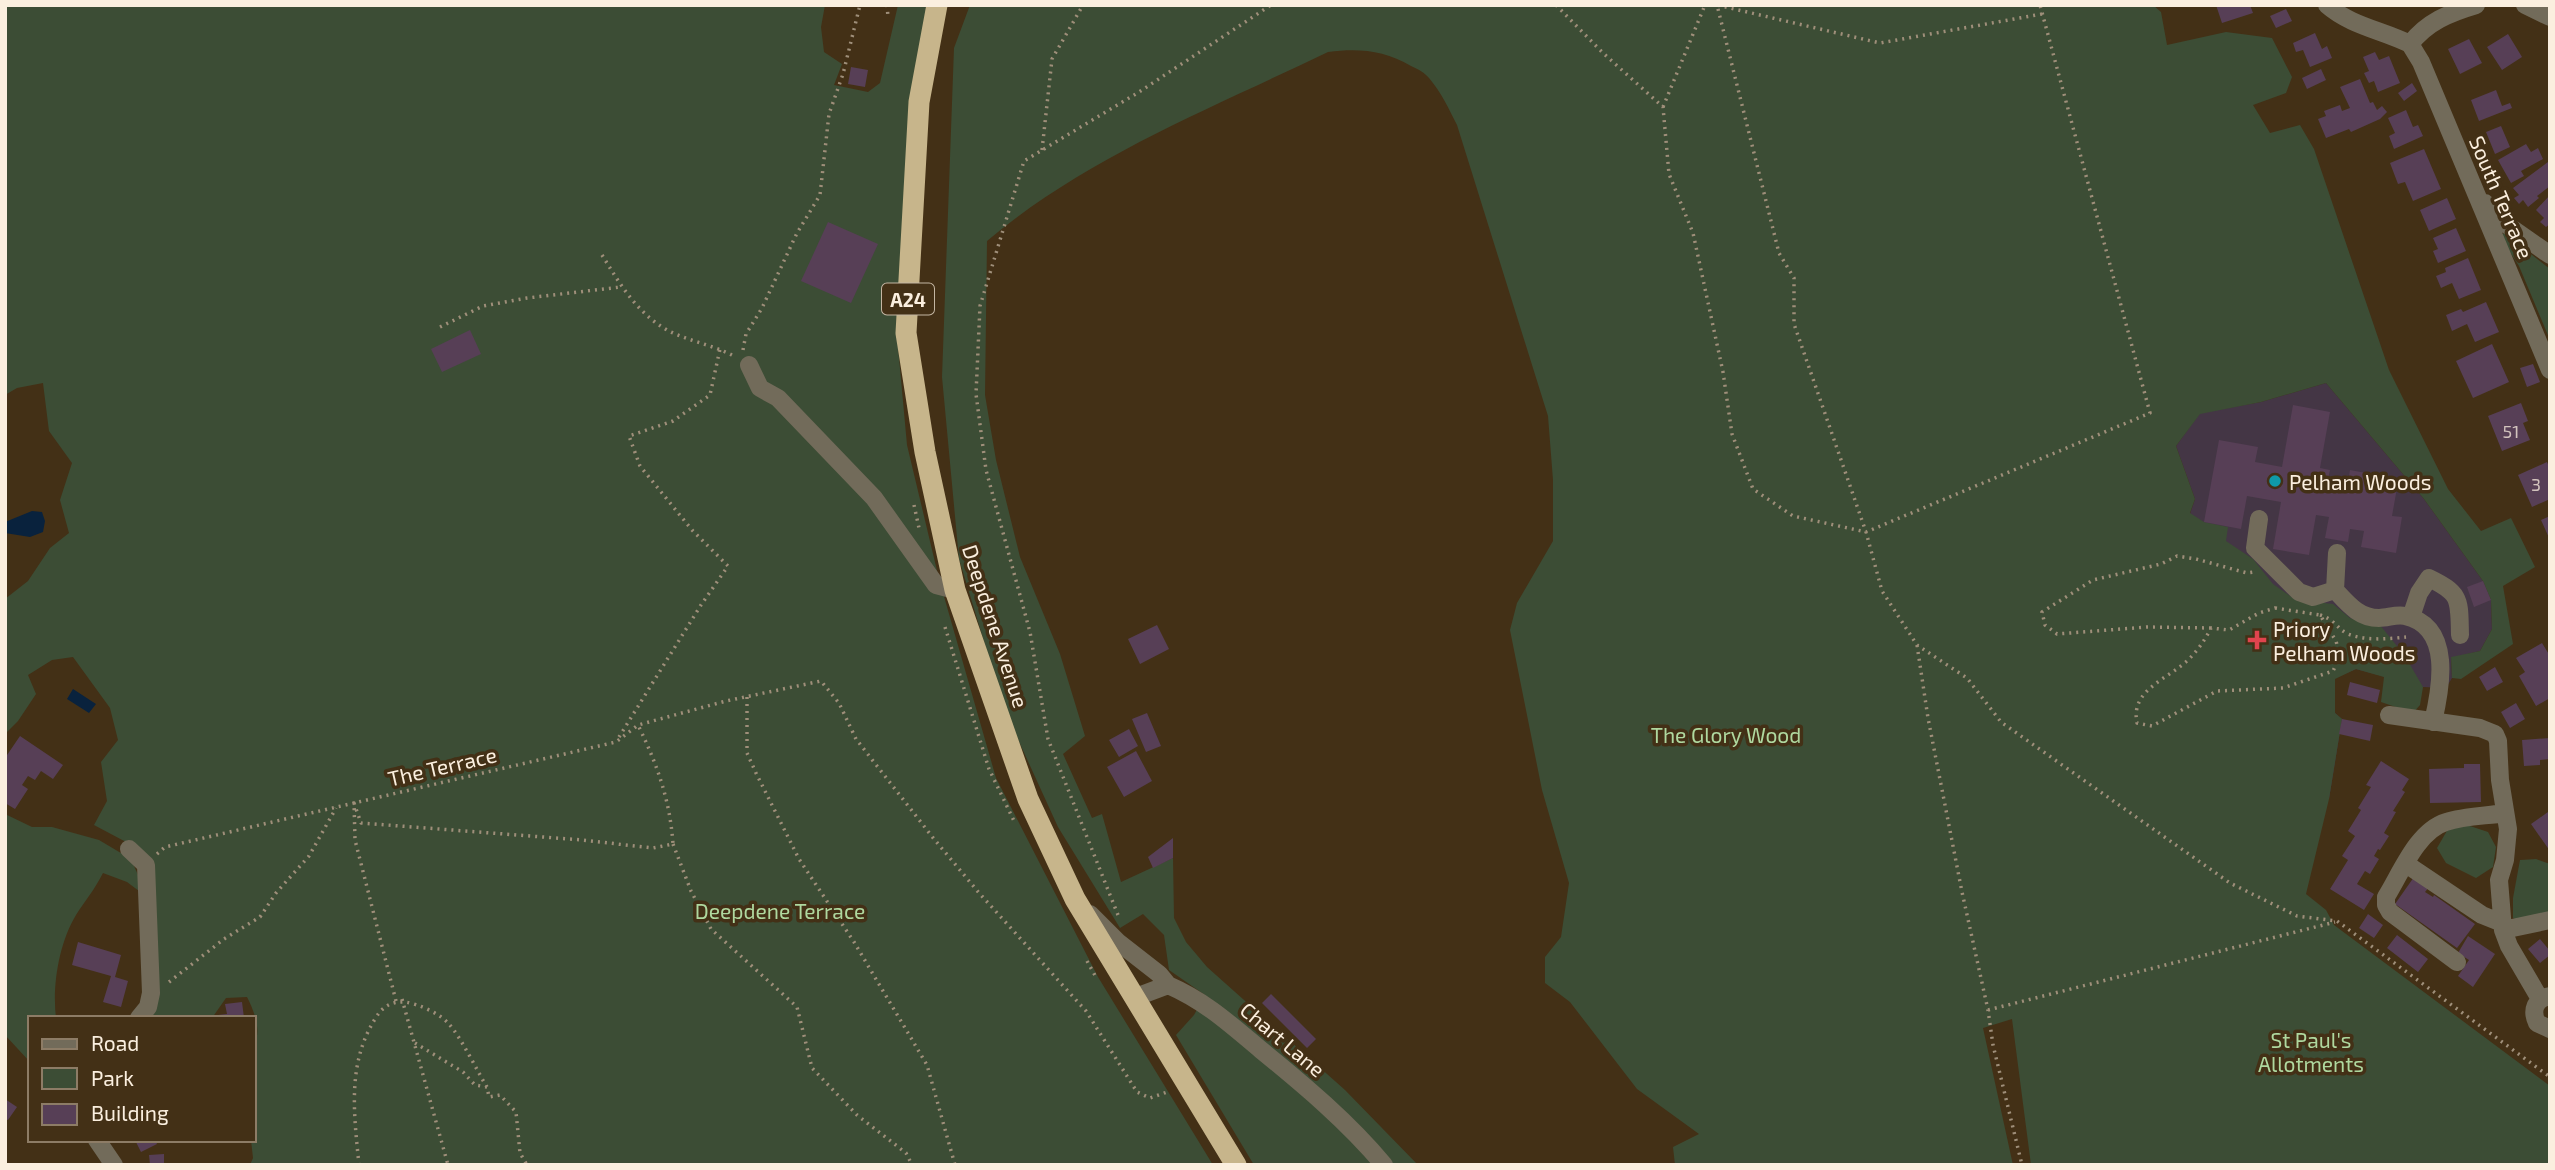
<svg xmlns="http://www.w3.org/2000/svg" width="2555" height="1170" viewBox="0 0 2555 1170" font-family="'Exo 2',sans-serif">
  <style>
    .medical { fill: #443645 }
    .green { fill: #3c4d35 }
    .water { fill: #09223d }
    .building { fill: #573f56 }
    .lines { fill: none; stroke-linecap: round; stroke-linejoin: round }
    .path { stroke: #9f8f7a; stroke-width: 3.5; stroke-dasharray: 2 5; stroke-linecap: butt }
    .minor { stroke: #726b5a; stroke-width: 18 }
    .highway { stroke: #c7b58b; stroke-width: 21 }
    .culture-dot { fill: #0f9aa8; stroke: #433016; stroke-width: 2.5 }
    .health-dot { fill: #e0444e; stroke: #433016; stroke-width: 2.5 }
    .labels { text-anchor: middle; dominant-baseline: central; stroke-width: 7; stroke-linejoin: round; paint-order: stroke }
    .number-label { font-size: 18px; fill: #d2c3bd }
    .shield { fill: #433016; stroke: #c4b6a3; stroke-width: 2 }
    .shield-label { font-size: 19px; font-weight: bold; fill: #fbefdf }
    .street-label { font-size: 21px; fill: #fbefdf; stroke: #433016 }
    .poi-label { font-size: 21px; fill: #fbefdf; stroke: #433016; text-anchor: start }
    .park-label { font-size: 21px; fill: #afd89f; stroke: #433016 }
  </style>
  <rect width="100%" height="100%" fill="#433016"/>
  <path class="medical" d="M2326 383 2424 499 2483 581 2491 600 2492 629 2480 651 2451 658 2452 678 2446 688 2423 687 2356 669 2335 678V713L2342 719 2329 799 2180 543 2195 499 2176 446 2200 413 2261 402Z"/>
  <path class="green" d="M5 5H825L821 27 824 52 842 64 834 85 868 92 880 83 898 5H932L896 325 907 445 939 579 996 778 1098 977 1213 1165H250L253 1158 251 1140H254V1045C262 1030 254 1011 247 997L226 998 212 1018H148L152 868 126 842 94 825 107 801 101 762 118 740 110 708 73 657 52 660 28 675 36 694 18 721 5 734V599L28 581 50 548 69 533 60 500 72 463 49 431 43 383 17 388 5 395Z
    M970 5H2153L2161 12 2167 45 2226 32 2272 38 2292 77 2286 93 2253 105 2270 133 2300 125 2314 149 2389 370 2448 489 2481 531 2511 518 2535 567 2503 586 2513 644 2461 679 2452 678 2451 657 2480 651 2492 629 2491 600 2483 581 2424 499 2326 383 2261 402 2200 414 2176 446 2195 499 2190 513 2204 522 2228 527 2226 541 2253 559 2273 584 2296 600 2333 604 2350 618 2380 625 2405 656 2423 687 2420 705 2413 713 2381 702 2384 677 2356 669 2335 679V713L2342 719 2329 799 2306 894 2326 910 2334 925 2550 1086V1165H2031L2012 1019 1983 1028 2013 1165H1675L1673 1147 1699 1134 1637 1089 1570 1002 1545 983V957L1561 937 1569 883 1542 790 1510 630 1517 603 1553 541V480L1548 416 1457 125C1449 109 1441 92 1429 78 1425 73 1418 69 1411 66 1384 50 1358 48 1328 52 1212 108 1086 157 987 241L985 395 996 460 1020 557 1060 654 1085 736 1063 754 1092 818 1102 814 1121 882 1173 858 1174 918 1186 942 1207 967 1345 1090 1418 1165H1254L1176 1035 1194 1015 1205 995 1169 970 1164 935 1143 914 1120 928 1058 827 1005 711 959 559 942 377 954 48Z
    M2504 233 2550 269V340L2519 266 2500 237Z
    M5 814 32 827H52L99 840 131 859 138 875 139 891 127 882 103 873C95 889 85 901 76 915 59 943 52 986 56 1018H30V1062L5 1035Z
    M2467 825 2488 832 2496 847 2493 867 2476 878 2446 863 2437 848 2448 829Z
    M2536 859 2550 864V913L2521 922 2513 918V898L2520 860Z"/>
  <path class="water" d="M32 511 42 512 45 521 43 532 30 537 5 533V522Z
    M73 689 96 704 89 713 67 699Z"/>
  <path class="building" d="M2216 5H2250L2253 13 2222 23Z
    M2286 9 2292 21 2276 28 2270 16Z
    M2315 33 2322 49 2327 46 2332 58 2310 67 2303 50 2296 52 2293 43Z
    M2508 34 2522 57 2502 70 2487 47Z
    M2469 39 2482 63 2460 74 2448 49Z
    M2375 52 2379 60 2389 56 2400 83 2378 92 2374 81 2369 83 2364 73 2369 71 2363 57Z
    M851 67 868 70 865 87 848 84Z
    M2321 69 2326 80 2307 89 2302 78Z
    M2360 79 2370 103 2373 102 2377 110 2382 106 2387 112 2380 119 2351 132 2349 129 2326 138 2318 119 2326 116 2324 111 2340 105 2342 111 2350 108 2340 87Z
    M2412 83 2417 91 2404 101 2398 93Z
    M2496 90 2502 106 2510 103 2512 108 2479 121 2471 100Z
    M2406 110 2413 127 2418 125 2423 136 2394 149 2389 136 2395 133 2388 118Z
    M2501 126 2510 147 2495 154 2486 132Z
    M2526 144 2531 152 2538 148 2543 159 2521 171 2524 176 2511 183 2498 160Z
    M2424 149 2441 189 2413 201 2405 182 2398 184 2390 163Z
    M2548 162 2550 186 2537 196 2539 198 2528 207 2523 200 2519 204 2514 198 2519 195 2513 188Z
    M2550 195V224L2546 227 2540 222 2544 218 2536 210Z
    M2447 198 2456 219 2429 231 2420 210Z
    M828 222 878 244 851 303 801 281Z
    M2456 228 2466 251 2438 263 2433 251 2438 249 2433 238Z
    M2468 258 2481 290 2459 299 2452 283 2441 288 2436 276 2446 272 2445 268Z
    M2486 302 2499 332 2475 342 2467 324 2452 331 2446 315 2461 309 2463 312Z
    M470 330 481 354 442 372 431 349Z
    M2492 344 2509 382 2473 398 2456 361Z
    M2533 364 2540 382 2527 387 2520 368Z
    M2521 403 2528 421 2523 423 2530 440 2502 451 2488 416Z
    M2293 405 2330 412 2320 468 2330 470 2328 479 2348 483 2350 470 2387 477 2386 486 2397 488 2392 516 2402 517 2396 553 2361 547 2364 531 2350 529 2348 542 2325 538 2329 517 2316 515 2309 555 2273 549 2281 502 2247 496 2241 529 2204 522 2219 440 2258 447 2255 462 2282 467Z
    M2547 462 2550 469V499L2532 507 2518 475Z
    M2550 516V540L2541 520Z
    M2483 581 2491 600 2474 607 2467 587Z
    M1157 625 1169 649 1140 664 1128 639Z
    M2542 643 2550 656V698L2536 706 2519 676 2525 672 2516 658Z
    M2495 667 2503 682 2487 691 2479 677Z
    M2350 682 2380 690 2377 703 2347 695Z
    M2516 703 2525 719 2510 728 2501 712Z
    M1147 713 1161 746 1146 752 1132 719Z
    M2342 719 2373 725 2370 741 2339 734Z
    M1129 729 1138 746 1119 757 1109 740Z
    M20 736 63 765 53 779 41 771 35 780 28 776 22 785 28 789 15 809 5 803V758Z
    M2550 738V759L2540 760V765L2524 766 2522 740Z
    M1136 751 1152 781 1124 797 1107 767Z
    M2381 761 2409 779 2402 790 2405 792 2393 811 2396 812 2384 833 2389 836 2380 850 2378 849 2374 856 2379 859 2370 874 2365 871 2357 884 2374 894 2364 910 2330 889 2348 860 2342 856 2355 836 2348 831 2361 810 2358 808 2371 787 2366 785Z
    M2464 764H2480L2481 802 2430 803 2429 769 2464 768Z
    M2548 812 2550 815V851L2531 824Z
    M1173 838V858L1153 868 1148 857Z
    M2414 877 2429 887 2425 892 2433 897 2434 895 2475 924 2457 948 2395 904Z
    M2368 914 2383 925 2374 938 2359 928Z
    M2397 935 2428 959 2418 972 2387 948Z
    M2468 936 2495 954 2473 987 2458 976 2469 960 2458 953Z
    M2540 939 2550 951V955L2540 963 2528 949Z
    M78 942 121 955 115 977 128 981 121 1007 103 1002 111 976 72 965Z
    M1271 994 1316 1039 1307 1048 1262 1003Z
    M242 1002 244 1018H219L218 1015 227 1014 225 1004Z
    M5 1099 17 1107 8 1120 5 1119Z
    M135 1140H155L157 1144 141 1152Z
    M164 1154V1165H150L149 1155Z"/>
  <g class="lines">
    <path class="path" d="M887 5 888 17
      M1556 5 1603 53 1663 107 1669 174 1693 233 1723 372 1732 434 1753 489 1793 516 1866 532 2150 413 2040 5
      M2042 14 1880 43 1717 5 1779 253 1794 278V324L1866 532 1882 591 1917 645 1967 678 2001 722 2230 883 2297 916 2337 921 2550 1077
      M1663 107 1705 5
      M1042 150 1052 59 1083 5
      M602 255C620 284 636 312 667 330 688 341 713 345 734 356
      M440 327 483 306 527 298 621 287
      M743 350 746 334 762 308 797 233 820 195 829 114 843 74 860 5
      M914 505 919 528
      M2275 608 2320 615 2336 641 2340 656 2333 671 2283 688 2217 691 2152 726 2137 723C2130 689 2169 679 2189 659 2198 650 2205 640 2211 628L2229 630 2259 613Z
      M2320 615C2336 620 2337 629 2348 634 2366 641 2387 639 2406 637
      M945 627 989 769 1015 823
      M2211 628 2147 627 2057 634 2045 625 2042 612 2093 580 2161 564 2177 556 2196 559 2247 573 2254 572
      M1917 645 1928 718 1962 892 1988 1010 1993 1045 2022 1165
      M747 697V753L756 773 799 859 854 942 927 1065 955 1165
      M619 737 701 605 728 566 692 530 640 466 629 436 673 421 710 395 720 349
      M673 844 691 891 711 929 797 1007 812 1068 857 1115 906 1153 912 1165
      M157 854 165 847 616 742 638 725 726 701 821 681 839 703 856 739 934 839 980 894 1086 1011 1137 1092 1150 1098 1170 1091
      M1118 915 1048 739 1030 632 986 470 976 394 980 306 1024 161 1139 92 1271 5
      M1087 961 1097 979
      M169 982 224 939 260 917 276 893 309 856 336 808
      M402 999 448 1165
      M396 1001 355 840 354 803 361 823 582 840 653 848 673 844C670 800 657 764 638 725
      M1988 1010 2335 922
      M415 1043 463 1072 475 1085 487 1087
      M359 1165C354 1114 347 1064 375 1019 382 1007 391 1001 405 1002 418 1004 439 1013 448 1023 460 1035 477 1071 487 1087L489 1097 500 1095 516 1112 520 1153 527 1165"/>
    <path class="minor" d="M2327 5C2351 26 2382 30 2410 44
      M2525 5 2550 17
      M2410 44 2421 62 2550 370
      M2410 44C2427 22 2449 13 2476 5
      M2485 203 2500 220 2550 255
      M749 365 760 388 778 398 874 498 936 585 955 590
      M2259 519 2255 548 2299 592 2313 597 2335 590
      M2337 553 2335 590C2348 604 2359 618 2379 618 2388 618 2396 614 2405 616 2453 626 2441 688 2433 722
      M2411 617 2419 593 2429 578C2462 594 2459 600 2460 635
      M2389 715 2480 728 2495 734 2498 741 2500 780 2508 829 2505 860 2499 880 2503 930 2509 946 2540 999
      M129 849 146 865 151 993 148 1007 139 1018
      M2406 864 2482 915 2502 923
      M1090 914 1118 942 1159 974 1168 985
      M2503 930 2550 920
      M2457 962 2390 912 2386 905V897C2401 873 2417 831 2446 822 2464 816 2486 816 2505 813
      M2550 996C2535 999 2531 1010 2537 1023L2550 1029
      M1136 997 1168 985C1205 1001 1230 1024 1261 1050 1304 1085 1348 1122 1384 1165
      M97 1140 114 1165"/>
    <path class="highway" d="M937 5 919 102 906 333 925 452 955 590 1028 799 1075 899 1236 1165"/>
  </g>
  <circle class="culture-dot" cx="2275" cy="481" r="7"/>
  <path class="health-dot" d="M2253.5 629.5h7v7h7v7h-7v7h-7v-7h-7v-7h7z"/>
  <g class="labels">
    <g class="number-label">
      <text x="2511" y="431">51</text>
      <text x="2536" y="484">3</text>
    </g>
    <rect class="shield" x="882" y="283.5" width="52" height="31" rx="5"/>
    <g class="shield-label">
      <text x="908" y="299">A24</text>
    </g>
    <g class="street-label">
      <text transform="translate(2502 197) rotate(67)">South Terrace</text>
      <text transform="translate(996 626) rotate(72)">Deepdene Avenue</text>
      <text transform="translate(442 766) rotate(-13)">The Terrace</text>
      <text transform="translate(1283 1039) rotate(40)">Chart Lane</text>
    </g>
    <g class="poi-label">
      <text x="2289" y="481">Pelham Woods</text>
      <text x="2273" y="628">Priory<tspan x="2273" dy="24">Pelham Woods</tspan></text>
    </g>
    <g class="park-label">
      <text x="1726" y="734">The Glory Wood</text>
      <text x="780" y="910">Deepdene Terrace</text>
      <text x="2311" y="1039">St Paul's<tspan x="2311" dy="24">Allotments</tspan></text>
    </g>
  </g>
  <rect width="2555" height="1170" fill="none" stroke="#fbefdf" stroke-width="14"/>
  <rect x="28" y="1016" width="228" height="126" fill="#433016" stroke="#8d7c66" stroke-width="2"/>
  <rect x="42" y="1039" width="35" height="10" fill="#726b5a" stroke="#8d7c66" stroke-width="2"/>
  <text x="91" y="1051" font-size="21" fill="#fbefdf">Road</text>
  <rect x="42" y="1068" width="35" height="21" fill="#3c4d35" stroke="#8d7c66" stroke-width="2"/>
  <text x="91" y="1086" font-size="21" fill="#fbefdf">Park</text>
  <rect x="42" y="1104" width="35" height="21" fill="#573f56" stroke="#8d7c66" stroke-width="2"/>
  <text x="91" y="1121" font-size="21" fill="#fbefdf">Building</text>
</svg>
